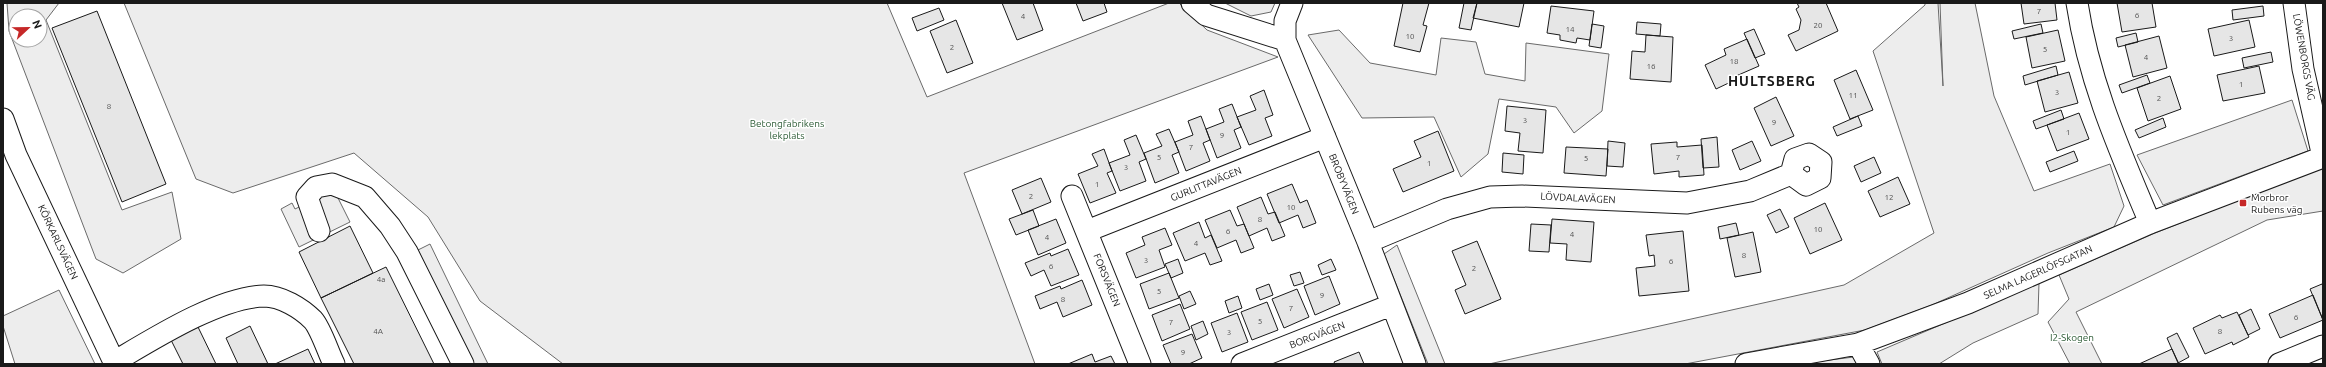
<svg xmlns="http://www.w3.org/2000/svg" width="2326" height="367" viewBox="0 0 2326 367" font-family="Ubuntu,sans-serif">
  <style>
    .built { fill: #ededed; stroke: #6a6a6a; fill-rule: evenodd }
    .building { fill: #e6e6e6; stroke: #1a1a1a }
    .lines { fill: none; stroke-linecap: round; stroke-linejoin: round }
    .minor-casing { stroke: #1a1a1a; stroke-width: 23 }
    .minor { stroke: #fff; stroke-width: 21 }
    .poi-dot { fill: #c62828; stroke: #fff; stroke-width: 1.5 }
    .labels { text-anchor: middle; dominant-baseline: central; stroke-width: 3; stroke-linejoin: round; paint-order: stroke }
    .number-label { font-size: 8px; fill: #4d4d4d }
    .street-label { font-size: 10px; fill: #1a1a1a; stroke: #fff }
    .park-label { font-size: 10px; fill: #2b5a34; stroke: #fff }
    .poi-label { font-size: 10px; fill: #1a1a1a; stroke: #fff; text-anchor: start }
    .district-label { font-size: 14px; font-weight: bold; letter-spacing: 1px; fill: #1a1a1a; stroke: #fff }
  </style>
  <rect width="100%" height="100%" fill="#fff"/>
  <path class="built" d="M7 3H59L46 20 122 210 172 192 181 239 123 273 96 259 9 31ZM16 16H40V40H16Z
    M124 3H887L927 97 1169 3H1179L1207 30 1278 57 964 173 1035 364H563L480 301 428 217 354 153 233 193 196 179Z
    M1225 3H1275L1271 12 1251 16Z
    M1925 3H1938L1943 86 1940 3H1975L1994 96 2034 191 2110 164 2124 206 2114 227 2048 253 1932 305 1865 330 1685 364H1489L1844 285 1934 233 1873 51 1925 5Z
    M1339 30 1370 63 1436 75 1441 38 1476 42 1485 74 1525 81 1526 43 1609 54 1602 111 1574 133 1556 107 1499 99 1488 154 1461 177 1434 117 1362 118 1308 35Z
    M2292 100 2308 151 2163 205 2137 155Z
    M2323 167V211L2267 220 2076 312 2102 364H2070L2048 322 2069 299 2059 275 2155 233Z
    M334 190 350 222 299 247 281 209 292 203 295 209Z
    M430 244 488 364H473L418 250Z
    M1397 245 1445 364H1428L1384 254Z
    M2039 283 2038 314 1973 343 1939 364H1882L1877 352Z
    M59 290 95 364H15L3 326V316Z
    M1854 357 1858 364H1797Z"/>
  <path class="building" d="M1002 3H1033L1043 30 1017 40Z
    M1076 3H1104L1107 12 1083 21Z
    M1403 3H1429L1423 25 1427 26 1420 52 1394 46Z
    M1464 3H1477L1471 30 1459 28Z
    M1477 3H1524L1519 27 1473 18Z
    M1797 3H1826L1838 31 1796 51 1788 35 1799 30 1801 20 1796 9 1799 7Z
    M2021 3H2055L2057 20 2024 24Z
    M2117 3H2152L2156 27 2122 32Z
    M1551 6 1594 11 1590 40 1577 38 1576 43 1560 40V35L1547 33Z
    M2263 6 2264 16 2233 20 2232 10Z
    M939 8 944 20 917 31 912 18Z
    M97 11 166 184 122 202 52 28Z
    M956 20 973 63 947 73 930 31Z
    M2249 20 2255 47 2214 56 2208 29Z
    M1637 22 1661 24 1660 36 1636 34Z
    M1592 24 1604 26 1601 48 1589 46Z
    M2041 24 2043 33 2014 39 2012 31Z
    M1754 29 1765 54 1755 58 1744 33Z
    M2058 30 2065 61 2032 68 2026 37Z
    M2136 33 2138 42 2118 47 2116 38Z
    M1646 35 1673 37 1671 82 1630 79 1632 51 1645 52Z
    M2159 36 2167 68 2133 77 2125 45Z
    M1747 39 1759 66 1736 76 1737 79 1716 89 1705 65 1726 55 1724 49Z
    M2271 52 2273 62 2244 68 2242 58Z
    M2056 66 2058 75 2025 85 2023 76Z
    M2259 66 2265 93 2223 101 2217 75Z
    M1856 70 1873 110 1850 119 1834 80Z
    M2069 72 2078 103 2045 112 2037 81Z
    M2147 75 2150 83 2122 93 2119 85Z
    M2170 76 2181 109 2148 121 2137 88Z
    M1264 90 1273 115 1265 118 1272 136 1249 145 1237 117 1256 110 1250 96Z
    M1776 97 1794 136 1771 146 1754 108Z
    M1232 104 1241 127 1234 130 1241 148 1217 158 1206 129 1224 122 1219 109Z
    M1507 106 1546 110 1543 153 1518 151 1520 133 1505 131Z
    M2061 110 2064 119 2036 129 2033 121Z
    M2079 113 2089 139 2057 151 2047 125Z
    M1201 116 1210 140 1203 143 1210 161 1186 171 1175 142 1193 135 1188 121Z
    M1858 116 1862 126 1837 136 1833 127Z
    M2163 118 2166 127 2139 138 2135 130Z
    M1169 129 1179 152 1172 155 1179 173 1155 183 1144 153 1162 146 1156 134Z
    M1438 131 1454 171 1403 192 1393 169 1421 157 1414 141Z
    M1136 135 1146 159 1139 162 1146 181 1120 191 1109 163 1130 155 1124 140Z
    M1717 137 1719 167 1703 168 1701 139Z
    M1608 141 1625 143 1623 167 1607 166Z
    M1752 141 1761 161 1740 170 1732 150Z
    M1677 142V147L1702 145 1704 175 1679 177V171L1654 174 1651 144Z
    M1566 147 1608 149 1606 176 1564 173Z
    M1104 149 1112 171 1107 173 1116 193 1090 203 1078 174 1098 166 1092 154Z
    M2074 151 2078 161 2050 172 2046 162Z
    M1503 153 1524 155 1523 174 1502 172Z
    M1874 157 1881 173 1861 182 1854 166Z
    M1898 177 1910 204 1880 217 1868 191Z
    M1041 178 1051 202 1022 214 1012 190Z
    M1292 184 1300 203 1307 200 1316 223 1303 228 1298 215 1279 223 1267 194Z
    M1261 197 1268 214 1275 212 1285 236 1272 241 1267 228 1249 236 1237 207Z
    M1825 203 1842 240 1810 254 1794 218Z
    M1780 209 1789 227 1776 233 1767 215Z
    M1033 210 1039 226 1016 235 1009 219Z
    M1230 210 1237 226 1244 224 1254 248 1241 253 1236 240 1217 248 1205 220Z
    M1056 219 1066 243 1038 255 1028 230Z
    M1552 219 1594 222 1591 262 1566 260 1567 244 1550 243Z
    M1199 222 1205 238 1211 235 1222 261 1210 265 1205 253 1185 261 1173 233Z
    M1736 223 1739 235 1720 239 1718 227Z
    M1531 224 1551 225 1549 252 1529 251Z
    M350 226 373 273 321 298 299 252Z
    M1165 228 1172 245 1159 250 1165 267 1136 278 1126 253 1145 245 1142 237Z
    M1683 231 1689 291 1639 296 1636 268 1655 266 1654 255 1649 256 1646 235Z
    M1753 232 1761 272 1735 277 1727 238Z
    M1477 241 1501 299 1465 314 1455 290 1466 285 1452 251Z
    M1068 249 1079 275 1051 286 1044 270 1031 276 1025 263 1050 253 1051 256Z
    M1178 259 1183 273 1171 278 1165 264Z
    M1331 259 1336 270 1322 275 1318 265Z
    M386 267 434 364H354L321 298Z
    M1300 272 1304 283 1294 286 1290 275Z
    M1169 273 1179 298 1149 309 1140 284Z
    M1329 276 1340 304 1315 315 1304 286Z
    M1082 280 1092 305 1063 317 1057 302 1040 309 1035 296 1060 286 1061 289Z
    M1269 284 1273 295 1260 300 1256 289Z
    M2322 284 2323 287V320L2310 289Z
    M1297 289 1309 317 1284 328 1272 299Z
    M1190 291 1196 304 1184 309 1179 296Z
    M2313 295 2323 320 2280 338 2269 314Z
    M1238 296 1242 308 1229 313 1225 301Z
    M1267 302 1278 330 1252 340 1241 312Z
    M1180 304 1190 329 1162 341 1152 315Z
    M2251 309 2260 329 2248 335 2239 315Z
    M2237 312 2249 337 2233 345 2232 342 2205 354 2193 328 2220 315 2222 318Z
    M1237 313 1248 342 1222 352 1211 323Z
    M1203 321 1208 334 1196 340 1191 326Z
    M250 326 268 364H238L226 338Z
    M198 327 216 364H183L171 340Z
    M2177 333 2189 357 2178 363 2167 338Z
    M1192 334 1202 358 1189 364H1171L1163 345Z
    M308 349 315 364H275Z
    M2172 349 2179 364H2139Z
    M1359 352 1364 364H1335L1334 362Z
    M1092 354 1095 362 1111 356 1115 364H1068Z"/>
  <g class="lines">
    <defs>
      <path id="minor" d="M1192 3 1206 15 1285 40
        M1292 3 1285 21V40L1368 242 1415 364
        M2077 3C2089 82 2119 149 2150 223
        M2294 3 2303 69 2323 157
        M3 119 16 155 115 364
        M1072 196 1140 364
        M319 231 307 197 316 187 332 184 365 197 390 226 407 252 463 364
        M1087 231 1325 137
        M1368 242 1447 209 1490 197 1522 196 1687 203 1750 191 1791 174 1806 185 1820 178 1821 162 1809 154 1795 159 1791 174
        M1858 344 1869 364
        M114 362C153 339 219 297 264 296 281 296 301 308 313 320 321 329 328 352 334 364
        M1242 364 1391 305
        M1746 364 1858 344 1968 303 2150 223 2323 157
        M2279 364 2323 346"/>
    </defs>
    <use href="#minor" class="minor-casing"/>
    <use href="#minor" class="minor"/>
  </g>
  <rect class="poi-dot" x="2239" y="199" width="8" height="8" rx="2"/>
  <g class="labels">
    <g class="number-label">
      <text x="2039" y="11">7</text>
      <text x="2137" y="15">6</text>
      <text x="1023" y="16">4</text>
      <text x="1818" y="25">20</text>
      <text x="1570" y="29">14</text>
      <text x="1410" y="36">10</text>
      <text x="2231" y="38">3</text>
      <text x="952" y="47">2</text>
      <text x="2045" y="49">5</text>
      <text x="2146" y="57">4</text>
      <text x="1734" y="61">18</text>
      <text x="1651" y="66">16</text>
      <text x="2241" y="84">1</text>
      <text x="2057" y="92">3</text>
      <text x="1853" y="95">11</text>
      <text x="2159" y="98">2</text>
      <text x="109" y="106">8</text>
      <text x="1525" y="120">3</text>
      <text x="1774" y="122">9</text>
      <text x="2068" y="132">1</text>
      <text x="1222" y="135">9</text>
      <text x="1191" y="147">7</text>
      <text x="1159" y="157">5</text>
      <text x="1678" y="157">7</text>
      <text x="1586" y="158">5</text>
      <text x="1429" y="163">1</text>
      <text x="1126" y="167">3</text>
      <text x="1097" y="184">1</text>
      <text x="1031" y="196">2</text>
      <text x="1889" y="197">12</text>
      <text x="1291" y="207">10</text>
      <text x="1260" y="219">8</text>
      <text x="1818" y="229">10</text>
      <text x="1228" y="231">6</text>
      <text x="1572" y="234">4</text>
      <text x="1047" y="237">4</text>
      <text x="1196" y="243">4</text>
      <text x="1744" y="255">8</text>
      <text x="1146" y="260">3</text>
      <text x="1671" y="261">6</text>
      <text x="1051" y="266">6</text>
      <text x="1474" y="268">2</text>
      <text x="381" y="279">4a</text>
      <text x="1159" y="291">5</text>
      <text x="1322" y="295">9</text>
      <text x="1063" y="299">8</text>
      <text x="1291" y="308">7</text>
      <text x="2296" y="317">6</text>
      <text x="1260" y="321">5</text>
      <text x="1171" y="322">7</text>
      <text x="378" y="331">4A</text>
      <text x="2220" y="331">8</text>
      <text x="1229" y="332">3</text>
      <text x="1183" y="352">9</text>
    </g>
    <g class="street-label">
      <text transform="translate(2304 57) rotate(80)">LÖWENBORGS VÄG</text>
      <text transform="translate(1206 184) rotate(-22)">GURLITTAVÄGEN</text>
      <text transform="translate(1344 184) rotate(68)">BROBYVÄGEN</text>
      <text transform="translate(1578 198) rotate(3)">LÖVDALAVÄGEN</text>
      <text transform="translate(58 242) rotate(65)">KÖRKARLSVÄGEN</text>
      <text transform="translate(2038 272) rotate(-24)">SELMA LAGERLÖFSGATAN</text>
      <text transform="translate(1107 280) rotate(68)">FORSVÄGEN</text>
      <text transform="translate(1317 335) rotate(-21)">BORGVÄGEN</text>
    </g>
    <g class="park-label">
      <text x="787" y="123">Betongfabrikens<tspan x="787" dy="12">lekplats</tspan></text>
      <text x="2072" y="337">I2-Skogen</text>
    </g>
    <g class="poi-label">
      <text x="2251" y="197">Morbror<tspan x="2251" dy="12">Rubens väg</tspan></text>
    </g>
    <g class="district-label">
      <text x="1772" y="81">HULTSBERG</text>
    </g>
  </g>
  <rect width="2326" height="367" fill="none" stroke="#1a1a1a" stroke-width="8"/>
  <g transform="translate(28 28) rotate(68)"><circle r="19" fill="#ffffff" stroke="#a3a3a3"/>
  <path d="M0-3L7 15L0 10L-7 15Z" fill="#c62828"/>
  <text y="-6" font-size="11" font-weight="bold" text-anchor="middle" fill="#1a1a1a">N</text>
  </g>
</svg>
